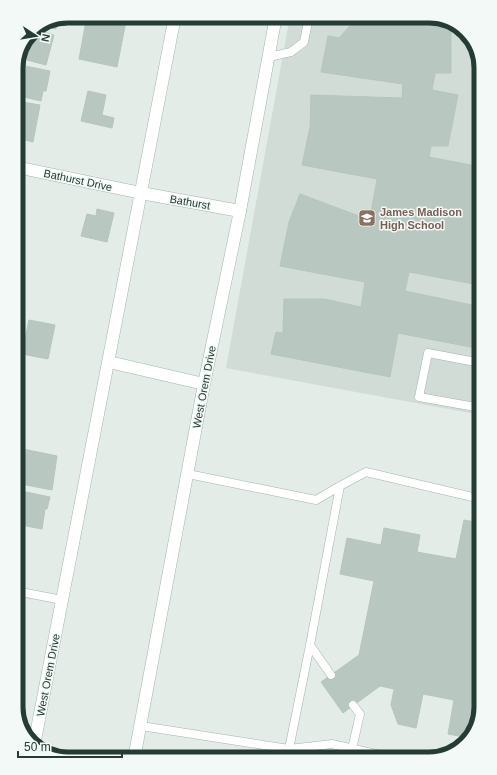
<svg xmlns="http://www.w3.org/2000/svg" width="497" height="775" viewBox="0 0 497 775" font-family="Helvetica,sans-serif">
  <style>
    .built { fill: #d1dcd6 }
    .building { fill: #b8c7c0; stroke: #b6c5be }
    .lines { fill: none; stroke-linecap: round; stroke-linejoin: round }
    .lane-casing { stroke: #a6b4ae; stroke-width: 9 }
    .street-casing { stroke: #a6b4ae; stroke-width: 13 }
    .secondary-casing { stroke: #a2b7ae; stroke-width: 13 }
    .lane { stroke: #fff; stroke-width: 8 }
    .street { stroke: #fff; stroke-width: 12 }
    .secondary { stroke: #fff; stroke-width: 12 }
    .labels { text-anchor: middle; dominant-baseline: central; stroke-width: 3; stroke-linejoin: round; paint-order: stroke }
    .street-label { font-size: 11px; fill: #243c34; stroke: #f3f9f6 }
    .education-label { font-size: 11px; font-weight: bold; fill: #785e54; stroke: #f3f9f6; text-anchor: start }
    .rim { fill: none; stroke: #243c34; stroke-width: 5 }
  </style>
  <rect width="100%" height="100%" fill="#e3ece7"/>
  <path class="built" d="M290 16H433L458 25 476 45 481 68V415L226 368Z"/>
  <path class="building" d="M87 16H127L117 67 79 59Z
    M359 16H433L451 23V73H435L432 90 458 95 448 146H431L429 157 481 167V290L473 289 474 284 409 272 405 291 481 307V349L398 333 390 377 271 354 276 332 283 333 284 299H324L361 307 365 282 280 266 289 222 300 194 359 216 370 218 377 179 302 165 310 127 311 95 402 98 403 84 321 72 328 36 339 38Z
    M57 20 56 29 43 26Z
    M35 30 54 35 46 65 23 59 28 39 31 31Z
    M25 66 50 71 46 91H43L41 101 19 96Z
    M88 91 106 95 102 115 114 118 112 128 81 121Z
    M17 101 40 105 33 142 16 138Z
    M97 209 114 213 107 242 81 236 87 214 96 216Z
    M29 320 55 325 48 359 22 354Z
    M23 449 57 456 52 490 16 483Z
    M16 490 50 497 47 509H45L42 529 16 524Z
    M464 520 481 523V710L472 736 467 740 460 739 459 736 448 734 454 700 423 694 416 728 398 724 391 705 394 689 380 686 359 655 374 581 340 574 347 538 381 545 384 528 420 535 417 552 456 559Z
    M359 655 380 686 343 713 321 682Z"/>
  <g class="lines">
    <defs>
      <path id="lane" d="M269 57 291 52 304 42 309 16
        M481 408 419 397 428 353 481 363
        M188 474 316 500 340 486 366 472 481 499
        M16 591 62 600
        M310 645 331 675
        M141 726 289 749 332 744 398 759
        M289 749 310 645 340 486
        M352 749 360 714 353 705"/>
      <path id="street" d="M16 167 141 193 240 211"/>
      <path id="secondary" d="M109 362 204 384
        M34 745 175 16
        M134 759 204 384 240 211 276 16"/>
    </defs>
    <use href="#lane" class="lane-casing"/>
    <use href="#street" class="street-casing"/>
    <use href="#secondary" class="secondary-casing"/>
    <use href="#lane" class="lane"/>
    <use href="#street" class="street"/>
    <use href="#secondary" class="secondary"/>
  </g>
  <defs>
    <symbol id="school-square" viewBox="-11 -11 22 22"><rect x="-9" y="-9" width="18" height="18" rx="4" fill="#8d6e63" stroke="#f3f9f6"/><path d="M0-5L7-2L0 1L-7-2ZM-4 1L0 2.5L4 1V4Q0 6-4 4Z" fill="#fff"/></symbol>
  </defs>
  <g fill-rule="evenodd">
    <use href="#school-square" x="357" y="208" width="20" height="20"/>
  </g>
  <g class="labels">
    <g class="street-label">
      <text transform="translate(78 180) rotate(12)">Bathurst Drive</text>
      <text transform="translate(190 202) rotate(10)">Bathurst</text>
      <text transform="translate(204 387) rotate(-79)">West Orem Drive</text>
      <text transform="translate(48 675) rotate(-79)">West Orem Drive</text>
    </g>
    <g class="education-label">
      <text x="380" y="212">James Madison<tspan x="380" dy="13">High School</tspan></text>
    </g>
  </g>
  <path d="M0 0H497V775H0ZM68 23H429A45 45 0 0 1 474 68V707A45 45 0 0 1 429 752H68A45 45 0 0 1 23 707V68A45 45 0 0 1 68 23Z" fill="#f3f9f6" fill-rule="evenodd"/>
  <path class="rim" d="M68 23H429A45 45 0 0 1 474 68V707A45 45 0 0 1 429 752H68A45 45 0 0 1 23 707V68A45 45 0 0 1 68 23Z"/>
  <g transform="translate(36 36) rotate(102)" stroke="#f3f9f6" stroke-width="3" paint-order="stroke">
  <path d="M0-3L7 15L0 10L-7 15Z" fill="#243c34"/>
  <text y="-6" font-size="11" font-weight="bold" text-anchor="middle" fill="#243c34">N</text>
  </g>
  <path d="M18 751v6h104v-6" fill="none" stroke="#243c34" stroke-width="2"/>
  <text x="24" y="751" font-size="12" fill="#243c34" stroke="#f3f9f6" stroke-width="3" paint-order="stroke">50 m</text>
</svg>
